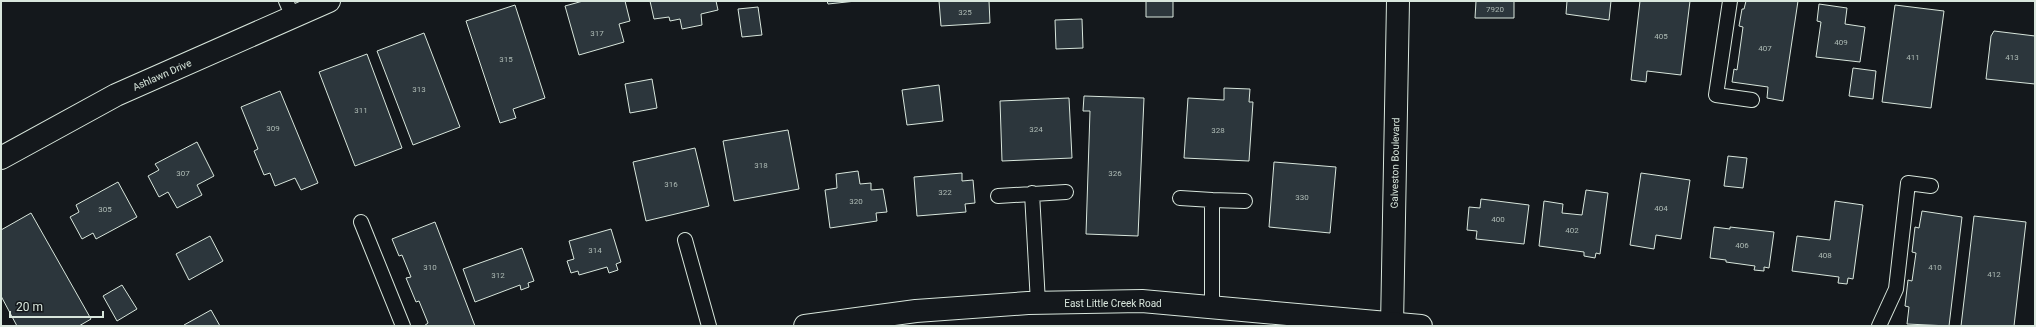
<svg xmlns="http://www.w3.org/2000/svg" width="2036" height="327" viewBox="0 0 2036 327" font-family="Roboto,sans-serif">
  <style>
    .building { fill: #2c363c; stroke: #d8e6dc }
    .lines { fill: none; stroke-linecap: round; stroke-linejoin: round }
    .lane-casing { stroke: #d8e6dc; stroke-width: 16 }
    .street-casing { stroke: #d8e6dc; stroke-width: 24 }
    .primary-casing { stroke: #d8e6dc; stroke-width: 24 }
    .lane { stroke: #14181c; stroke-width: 14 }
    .street { stroke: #14181c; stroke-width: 22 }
    .primary { stroke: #14181c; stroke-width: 22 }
    .labels { text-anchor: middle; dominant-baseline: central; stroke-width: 3; stroke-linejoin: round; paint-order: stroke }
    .number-label { font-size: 8px; fill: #adbab4 }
    .street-label { font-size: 10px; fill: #d8e6dc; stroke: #14181c }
  </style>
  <rect width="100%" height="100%" fill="#14181c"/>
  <path class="building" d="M583 1H625L630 21 619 24 624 42 579 55 565 6Z
    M650 1H716L718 10 701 14 702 25 682 29 680 19 670 21 669 17 654 19Z
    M827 1H856L828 4Z
    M939 1H989L990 23 941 26Z
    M1146 1H1173V17H1146Z
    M1476 1H1514V18H1475Z
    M1567 1H1611L1609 20 1566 14Z
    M1640 1H1690L1681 75 1647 71 1646 82 1631 80Z
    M1746 1H1798L1783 101 1767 98 1768 87 1732 82 1734 69 1737 70 1743 27 1739 26 1742 9H1744Z
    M1819 4 1847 8 1845 24 1865 27 1860 62 1816 57 1821 22 1817 21Z
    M515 5 545 98 513 109 516 118 500 123 466 21Z
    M1895 5 1944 11 1931 108 1882 102Z
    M758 7 762 35 742 37 738 9Z
    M1082 19 1083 48 1056 49 1055 20Z
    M1994 31 2035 36V84L1986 79 1991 36Z
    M424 33 460 127 413 145 377 51Z
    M367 54 402 148 355 166 319 72Z
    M1853 68 1876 71 1873 99 1849 96Z
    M652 79 657 108 630 113 625 84Z
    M939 85 943 121 907 125 902 90Z
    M1224 88 1250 89 1249 102H1253L1249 161 1184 158 1188 98 1224 100Z
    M280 91 318 183 301 190 295 178 275 186 270 173 264 175 254 151 258 149 241 107Z
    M1084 96 1144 98 1138 236 1086 234 1090 111H1083Z
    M1069 98 1072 158 1002 161 1000 101Z
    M788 130 799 189 734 201 723 141Z
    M197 142 214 176 197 185 202 195 177 208 168 192 159 197 148 176 159 170 155 164Z
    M695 148 709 206 646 221 633 162Z
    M1728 156 1747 158 1743 188 1724 186Z
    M1274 162 1336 167 1330 233 1269 227Z
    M858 171 860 184 871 183V190L883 189 887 212 876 213 877 221 830 228 825 190 837 188 836 174Z
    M962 173V181L973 180 975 203 965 204 966 212 917 216 914 177Z
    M1641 173 1690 180 1681 239 1656 235 1654 249 1630 245Z
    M118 182 137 217 96 239 93 233 82 239 70 217 79 212 76 205Z
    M1586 190 1608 193 1600 254 1596 253 1595 258 1584 256V252L1539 246 1544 201 1563 204 1562 213 1582 215Z
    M1481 199 1529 205 1524 244 1476 239 1477 231 1467 230 1469 207 1480 208Z
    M1835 201 1863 205 1853 279 1848 278 1847 284 1838 283 1839 277 1792 271 1797 236 1830 240Z
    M1922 211 1962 217 1949 326 1907 324 1909 307 1905 306 1908 280 1912 281 1916 253 1912 252 1915 227 1919 228Z
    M31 213 91 319 79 326H17L1 296V230Z
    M1974 216 2026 222 2014 326H1961Z
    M435 222 475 326H424L428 323 419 301 416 302 406 278 411 277 402 255 399 256 392 239Z
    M1714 227 1730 229V227L1774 232 1769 268 1764 267V271L1754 270 1755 266 1726 262V260L1710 258Z
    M611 229 621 262 616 264 618 270 609 273 607 267 579 275 578 271 571 273 567 261 574 259 569 241Z
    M210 236 223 261 189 280 176 254Z
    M522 248 534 281 528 283 529 287 521 290 520 285 475 302 463 269Z
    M122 285 137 309 117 321 103 296Z
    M211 310 220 326H184V325Z"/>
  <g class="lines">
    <defs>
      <path id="lane" d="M286 1 293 17
        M1730 1 1716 95 1752 100
        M1032 193 1038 303
        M998 196 1066 192
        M1180 198 1212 200
        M361 222 403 326
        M685 240 709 326
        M1212 307V200L1245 201
        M1879 326 1896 289 1908 183 1931 186"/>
      <path id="street" d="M1 158 116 95 329 1
        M1392 326 1398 1"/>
      <path id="primary" d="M805 326 916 311 1028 303 1142 301 1421 326"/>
    </defs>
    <use href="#lane" class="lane-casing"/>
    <use href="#street" class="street-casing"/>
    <use href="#primary" class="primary-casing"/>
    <use href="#lane" class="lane"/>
    <use href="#street" class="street"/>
    <use href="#primary" class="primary"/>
  </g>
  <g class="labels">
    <g class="number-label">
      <text x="1495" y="9">7920</text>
      <text x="965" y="12">325</text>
      <text x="597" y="33">317</text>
      <text x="1661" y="36">405</text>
      <text x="1841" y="42">409</text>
      <text x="1765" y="48">407</text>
      <text x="1913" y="57">411</text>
      <text x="2012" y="57">413</text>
      <text x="506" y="59">315</text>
      <text x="419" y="89">313</text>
      <text x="361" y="110">311</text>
      <text x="273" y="128">309</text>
      <text x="1036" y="129">324</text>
      <text x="1218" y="130">328</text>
      <text x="761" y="165">318</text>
      <text x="183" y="173">307</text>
      <text x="1115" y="173">326</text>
      <text x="671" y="184">316</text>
      <text x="945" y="192">322</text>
      <text x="1302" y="197">330</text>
      <text x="856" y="201">320</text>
      <text x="1661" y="208">404</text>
      <text x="105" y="209">305</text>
      <text x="1498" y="219">400</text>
      <text x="1572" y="230">402</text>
      <text x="1742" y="245">406</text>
      <text x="595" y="250">314</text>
      <text x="1825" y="255">408</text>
      <text x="430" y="267">310</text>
      <text x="1935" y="267">410</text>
      <text x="1994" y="274">412</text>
      <text x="498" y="275">312</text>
    </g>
    <g class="street-label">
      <text transform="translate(162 75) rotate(-24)">Ashlawn Drive</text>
      <text transform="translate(1395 163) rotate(-89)">Galveston Boulevard</text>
      <text x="1113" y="303">East Little Creek Road</text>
    </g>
  </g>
  <rect width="2036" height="327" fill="none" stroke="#d8e6dc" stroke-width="4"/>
  <path d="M10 311v6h93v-6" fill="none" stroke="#d8e6dc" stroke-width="2"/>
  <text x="16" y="311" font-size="12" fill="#d8e6dc" stroke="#14181c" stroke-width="3" paint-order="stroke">20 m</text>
</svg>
